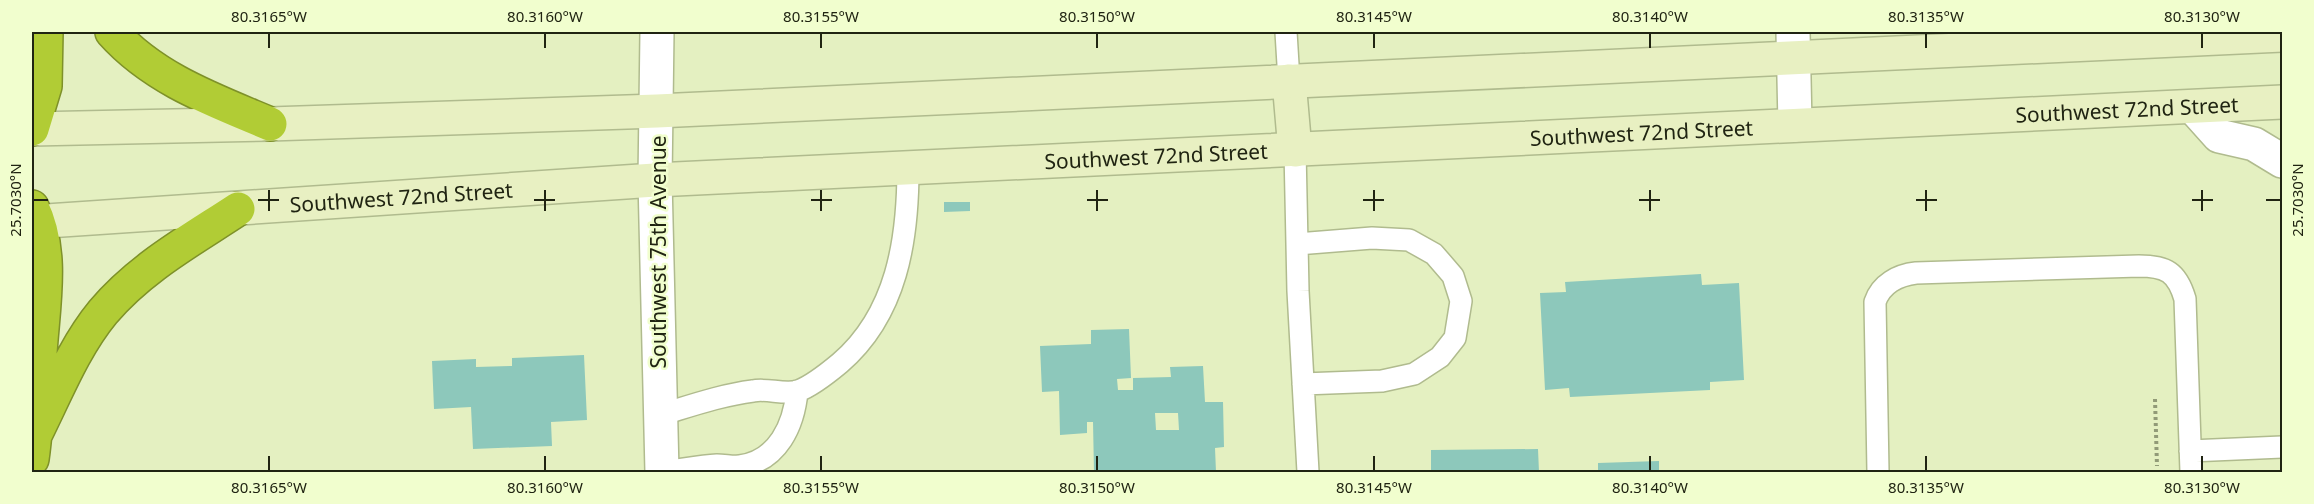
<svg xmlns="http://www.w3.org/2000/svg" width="2314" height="504" viewBox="0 0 2314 504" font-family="'Noto Sans',sans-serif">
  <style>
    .building { fill: #8dc8bb; fill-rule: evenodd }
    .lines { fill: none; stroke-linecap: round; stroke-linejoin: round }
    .service-casing { stroke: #b0bb8e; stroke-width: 24 }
    .minor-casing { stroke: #b0bb8e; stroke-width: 36 }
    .tertiary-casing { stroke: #b0bb8e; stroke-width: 36 }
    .secondary-casing { stroke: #b0bb8e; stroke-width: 36 }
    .motorway-casing { stroke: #7e9129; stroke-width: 36 }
    .path { stroke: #919a77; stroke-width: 4; stroke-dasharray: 3 3; stroke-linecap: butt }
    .service { stroke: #fff; stroke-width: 21 }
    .minor { stroke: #fff; stroke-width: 33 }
    .tertiary { stroke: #fff; stroke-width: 33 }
    .secondary { stroke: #e8f0c2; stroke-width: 33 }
    .motorway { stroke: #b1cc35; stroke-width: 33 }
    .ticks { fill: none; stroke: #202412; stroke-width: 2 }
    .labels { text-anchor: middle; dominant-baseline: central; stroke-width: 5; stroke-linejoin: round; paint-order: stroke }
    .street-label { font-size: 21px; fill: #202412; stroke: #f1fece }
    .neatline { fill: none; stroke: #202412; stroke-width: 2 }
    .ticks-label { font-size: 15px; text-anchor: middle; fill: #202412 }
  </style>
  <rect width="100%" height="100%" fill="#e4f0c1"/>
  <path class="building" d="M944 202H970V211L944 212Z
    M1701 274 1702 285 1739 283 1744 380 1710 382V390L1570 397 1569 388 1545 390 1540 293 1566 292 1565 282Z
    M1129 329 1131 378 1117 379 1118 390H1133V378L1171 377 1170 367 1203 366 1205 402H1223L1224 447 1215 448 1216 472H1094L1093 422H1087V433L1060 435 1059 391 1042 392 1040 346 1091 344V330ZM1155 413H1178L1179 430H1156Z
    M584 355 587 420 551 422 552 446 473 449 471 407 434 409 432 361 476 359V367L512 366V358Z
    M1538 449 1539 472H1431V450Z
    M1659 461V472H1598V463Z"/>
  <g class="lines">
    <defs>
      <path id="service" d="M1286 32 1289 81
        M1295 150 1298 291 1308 472
        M1297 244 1372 238 1409 240 1434 254 1453 276 1461 301 1455 338 1440 357 1414 374 1382 381 1303 384
        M660 415C690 406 721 395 753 391 766 388 785 395 798 391 812 386 828 373 840 363 897 314 908 240 908 168
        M2190 451 2282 447
        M661 472C680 470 699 466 717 465 725 465 733 467 740 466 778 461 794 425 797 391
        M1878 472 1875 302C1881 284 1898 275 1916 273L2139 266C2166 266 2177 272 2185 299L2191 472"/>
      <path id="minor" d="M1793 32 1795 125
        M2193 107 2219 136 2254 144 2282 161
        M655 180 657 32"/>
      <path id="tertiary" d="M655 180 662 472"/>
      <g id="secondary">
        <path d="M1289 81 1295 150"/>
        <path d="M32 129 270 124 657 111 2282 35"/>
        <path id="s1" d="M32 222 655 180 2282 102"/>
      </g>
      <path id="motorway" d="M112 32C154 79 213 100 270 124
        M32 129 45 86 46 32
        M32 207C54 251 43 305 40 353 38 389 37 424 32 459
        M36 433C56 393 74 347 103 312 140 268 191 240 238 209"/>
    </defs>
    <use href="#service" class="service-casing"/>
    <use href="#minor" class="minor-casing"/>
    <use href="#tertiary" class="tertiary-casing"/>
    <use href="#secondary" class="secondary-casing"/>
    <use href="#motorway" class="motorway-casing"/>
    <path class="path" d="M2155 399 2157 466"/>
    <use href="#service" class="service"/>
    <use href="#minor" class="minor"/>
    <use href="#tertiary" class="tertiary"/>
    <use href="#secondary" class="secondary"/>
    <use href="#motorway" class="motorway"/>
  </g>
  <path class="ticks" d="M269 33V48M545 33V48M821 33V48M1097 33V48M1374 33V48M1650 33V48M1926 33V48M2202 33V48M269 190V211M545 190V211M821 190V211M1097 190V211M1374 190V211M1650 190V211M1926 190V211M2202 190V211M33 200H48M258 200H279M534 200H555M811 200H832M1087 200H1108M1363 200H1384M1639 200H1660M1916 200H1937M2192 200H2213M2266 200H2281M269 456V471M545 456V471M821 456V471M1097 456V471M1374 456V471M1650 456V471M1926 456V471M2202 456V471"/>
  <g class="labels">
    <g class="street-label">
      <text stroke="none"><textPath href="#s1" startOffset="2098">Southwest 72nd Street</textPath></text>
      <text stroke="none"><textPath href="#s1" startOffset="1612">Southwest 72nd Street</textPath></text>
      <text stroke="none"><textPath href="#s1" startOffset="1126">Southwest 72nd Street</textPath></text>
      <text stroke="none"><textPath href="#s1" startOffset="370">Southwest 72nd Street</textPath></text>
      <text transform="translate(658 252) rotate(-90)">Southwest 75th Avenue</text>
    </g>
  </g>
  <rect width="2314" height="504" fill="none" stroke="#f1fece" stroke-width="66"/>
  <rect x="33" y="33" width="2248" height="438" class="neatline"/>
  <g class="ticks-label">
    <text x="269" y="22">80.3165°W</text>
    <text x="545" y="22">80.3160°W</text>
    <text x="821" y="22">80.3155°W</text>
    <text x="1097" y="22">80.3150°W</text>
    <text x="1374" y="22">80.3145°W</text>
    <text x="1650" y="22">80.3140°W</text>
    <text x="1926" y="22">80.3135°W</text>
    <text x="2202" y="22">80.3130°W</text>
    <text transform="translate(16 200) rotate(-90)" y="5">25.7030°N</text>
    <text transform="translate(2298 200) rotate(-90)" y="5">25.7030°N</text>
    <text x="269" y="493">80.3165°W</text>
    <text x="545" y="493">80.3160°W</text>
    <text x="821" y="493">80.3155°W</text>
    <text x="1097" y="493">80.3150°W</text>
    <text x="1374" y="493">80.3145°W</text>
    <text x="1650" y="493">80.3140°W</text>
    <text x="1926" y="493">80.3135°W</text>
    <text x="2202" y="493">80.3130°W</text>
  </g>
</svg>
